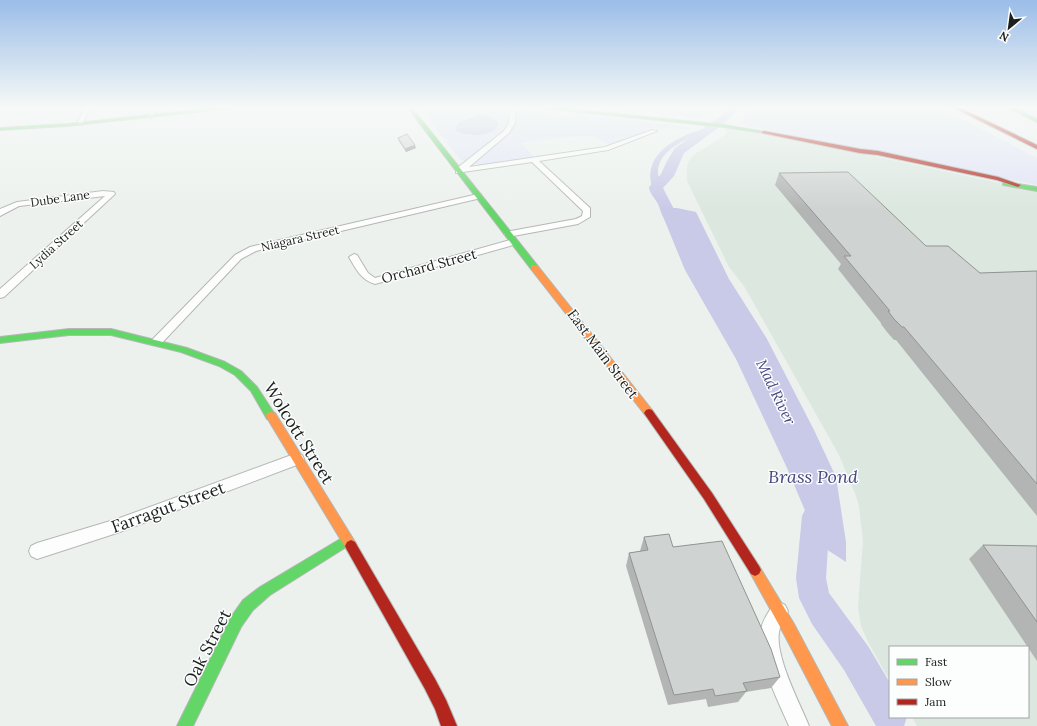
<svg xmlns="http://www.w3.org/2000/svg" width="1037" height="726" viewBox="0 0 1037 726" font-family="Lora,serif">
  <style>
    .built { fill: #dbe7df }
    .green { fill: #e2e5f6 }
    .water { fill: #c8cae8 }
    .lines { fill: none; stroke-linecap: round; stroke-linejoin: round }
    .canal { fill: #c8cae8; fill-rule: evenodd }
    .river { fill: #c8cae8; fill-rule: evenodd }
    .street-casing { stroke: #b4b8b5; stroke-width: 2 }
    .fast-casing { stroke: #b4b8b5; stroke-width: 2 }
    .slow-casing { stroke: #b4b8b5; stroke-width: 2 }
    .jam-casing { stroke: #b4b8b5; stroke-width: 2 }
    .street { fill: #fcfdfc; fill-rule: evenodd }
    .fast { fill: #63d668; fill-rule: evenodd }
    .slow { fill: #ff974d; fill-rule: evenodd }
    .jam { fill: #b3261e; fill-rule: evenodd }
    .wall { fill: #b2b5b4 }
    .shaded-wall { fill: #919492 }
    .building { fill: #cfd3d1; stroke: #919492 }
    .labels { text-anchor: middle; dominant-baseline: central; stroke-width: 3; stroke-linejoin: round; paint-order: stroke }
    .far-street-label { font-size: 12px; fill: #1b1f1d; stroke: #fcfefd }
    .street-label { font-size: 14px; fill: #1b1f1d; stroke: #fcfefd }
    .water-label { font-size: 15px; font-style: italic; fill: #494780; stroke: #fcfefd }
    .near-street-label { font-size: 17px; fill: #1b1f1d; stroke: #fcfefd }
    .near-water-label { font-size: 18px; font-style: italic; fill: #494780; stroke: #fcfefd }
  </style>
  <rect width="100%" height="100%" fill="#ecf1ee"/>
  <path class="built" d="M725 127 794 139 1037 191V726H917L912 717H1028V647H890V681L868 642 861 626 858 607 863 541 859 506 856 496 839 455 744 286 729 267 687 181V166L690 159 695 154 725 135 726 133Z"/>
  <path class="green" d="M419 108H495L575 117 608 118 683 126 690 129 649 128 645 129 647 131 645 133 610 145 591 136 566 137 521 143 534 157 480 165 461 160Z
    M614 108H653L703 114 702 118H699L624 111Z
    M749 108H940L1037 158V185L739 124Z"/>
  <path class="water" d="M479 115 488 116 497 121 498 125C496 128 495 131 491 132 483 136 464 136 456 131V127L460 122Z
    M667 208H677L696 212 729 279 767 339 814 430 836 477 846 542V562L826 549 808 542 809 520 787 468 736 359 685 270 662 214V211Z"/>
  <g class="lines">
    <path class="canal" d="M708 128 710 129V131C693 136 665 146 659 165 656 172 660 180 660 187L656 189H653C640 154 680 134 708 128Z"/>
    <path class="river" d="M728 108H739L726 122 684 153 674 176 663 188 677 215 693 228 690 231C681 234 669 227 664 218 661 214 660 208 658 204 655 198 649 193 649 187L661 174 667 161 675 148 718 118Z
      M816 504 826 508 830 516 826 578 829 593 868 646 890 683V717H907L904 726H876L844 670 812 624 799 598 796 578 802 516 806 508Z"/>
    <defs>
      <path id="street" d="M84 108H90L82 125H78L77 124Z
        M151 108H157L154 116 151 118 148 116Z
        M510 108H516L515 123 509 133 469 167 605 147 652 130 657 131 608 150 539 161 590 208V217L578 224 508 237 504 234 505 232 576 219 582 216 583 211 532 162 456 173V169L504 131 509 123Z
        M103 191 114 192 115 194 4 297 0 298V289L105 196 19 206 0 216V209L17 202Z
        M478 194H481V198L256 251 241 259 160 345H152L150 342 235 255 250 247Z
        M514 239 519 242 517 244 375 284C361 280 356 269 349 257L354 254 357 255 368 273 375 278Z
        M297 453 302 455 304 459 302 463 117 533 37 559 31 556 29 551 31 546 37 543 117 519Z
        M779 602 785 605 788 611C786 617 781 622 780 628 772 652 800 703 809 726H789C777 699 757 660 761 630 762 621 768 613 773 605Z"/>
      <path id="fast" d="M214 108H231L67 126 0 130V128L67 124Z
        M408 108H412L537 265V269H531Z
        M543 108H560L724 125 766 132 764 133 724 127Z
        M1008 108H1014L1037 119V122Z
        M1005 182 1037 187V191L1003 185V183Z
        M69 329H111L187 348 225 362 241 371 257 387 276 416 275 419H267L251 391 235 375 219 366 181 352 111 335H69L0 343V337Z
        M347 535 351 536 353 540 351 544 270 595 253 610 241 627 193 726H177L231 617 243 600 260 587Z"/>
      <path id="slow" d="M531 265H537L652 410 654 413 652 416H646L531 269Z
        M271 412 275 413 355 542 357 546 355 550 351 552 347 550 266 416 267 413Z
        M755 564 759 566 794 624 848 726H832L784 634 751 574 749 570 751 566Z"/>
      <path id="jam" d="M954 108H960L1037 145V149Z
        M764 131 860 149 878 151 998 177 1021 185 1018 187 997 180 878 155 860 153 762 133V132Z
        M649 409 652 410 712 493 759 566 761 570 759 574 755 576 751 574 704 499 646 416 644 413 646 410Z
        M351 540 355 542 435 679 446 700 457 726H441L435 709 425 689 347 550 345 546 347 542Z"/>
    </defs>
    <use href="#street" class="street-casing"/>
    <use href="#fast" class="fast-casing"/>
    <use href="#slow" class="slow-casing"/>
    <use href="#jam" class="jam-casing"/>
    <use href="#street" class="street"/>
    <use href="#fast" class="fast"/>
    <use href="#slow" class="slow"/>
    <use href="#jam" class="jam"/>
  </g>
  <path class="wall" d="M398 138 416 148 406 152 398 140Z
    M779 173 926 246 980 273 1037 271V516L896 340H894L887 332 881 324V323L838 269 841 264 775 185Z
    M644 537 673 547 780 677 771 688 746 692 738 702 708 707 706 699 668 705 626 566 629 553 640 551Z
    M983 545 1037 546V661L969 559Z"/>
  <path class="shaded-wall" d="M415 145 416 148 406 152 405 149Z"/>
  <path class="building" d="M407 134 415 145 405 149 398 138Z
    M848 172 926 246H948L980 273 1037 271V484L904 327H902L894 319 888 311H890L844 256H851L779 173Z
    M669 534 673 547 722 541 771 649 780 677 743 683 747 691 715 696 713 689 674 695 629 553 648 550 644 537Z
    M983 545 1037 546V622Z"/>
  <linearGradient id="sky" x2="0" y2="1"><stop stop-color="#9bbde8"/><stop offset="0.51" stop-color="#f6f9f7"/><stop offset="1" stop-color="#f6f9f7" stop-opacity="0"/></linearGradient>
  <rect width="1037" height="210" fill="url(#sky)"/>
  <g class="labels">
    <g class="far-street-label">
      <text transform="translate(60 198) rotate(-8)">Dube Lane</text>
      <text transform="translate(300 238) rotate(-13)">Niagara Street</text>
      <text transform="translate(56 244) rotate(-42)">Lydia Street</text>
    </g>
    <g class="street-label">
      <text transform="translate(429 266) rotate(-15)">Orchard Street</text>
      <text transform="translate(603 354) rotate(53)">East Main Street</text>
    </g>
    <g class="water-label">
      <text transform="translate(776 392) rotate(64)">Mad River</text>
    </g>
    <g class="near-street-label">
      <text transform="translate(299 433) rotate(58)">Wolcott Street</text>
      <text transform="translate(168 507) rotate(-20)">Farragut Street</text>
      <text transform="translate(207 648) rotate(-63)">Oak Street</text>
    </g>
    <g class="near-water-label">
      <text x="813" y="476">Brass Pond</text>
    </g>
  </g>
  <rect x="889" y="646" width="140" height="72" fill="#fcfefd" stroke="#a2a5a3"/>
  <rect x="897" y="659" width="20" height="6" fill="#63d668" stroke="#a2a5a3"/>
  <text x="925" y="666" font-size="12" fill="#1b1f1d">Fast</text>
  <rect x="897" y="679" width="20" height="6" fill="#ff974d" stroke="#a2a5a3"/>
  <text x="925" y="686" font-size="12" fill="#1b1f1d">Slow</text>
  <rect x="897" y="699" width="20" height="6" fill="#b3261e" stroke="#a2a5a3"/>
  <text x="925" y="706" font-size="12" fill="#1b1f1d">Jam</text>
  <g transform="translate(1009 28) rotate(209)" stroke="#fcfefd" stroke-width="3" paint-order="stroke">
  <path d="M0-3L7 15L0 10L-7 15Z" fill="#1b1f1d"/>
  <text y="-6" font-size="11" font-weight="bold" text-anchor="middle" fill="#1b1f1d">N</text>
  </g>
</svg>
